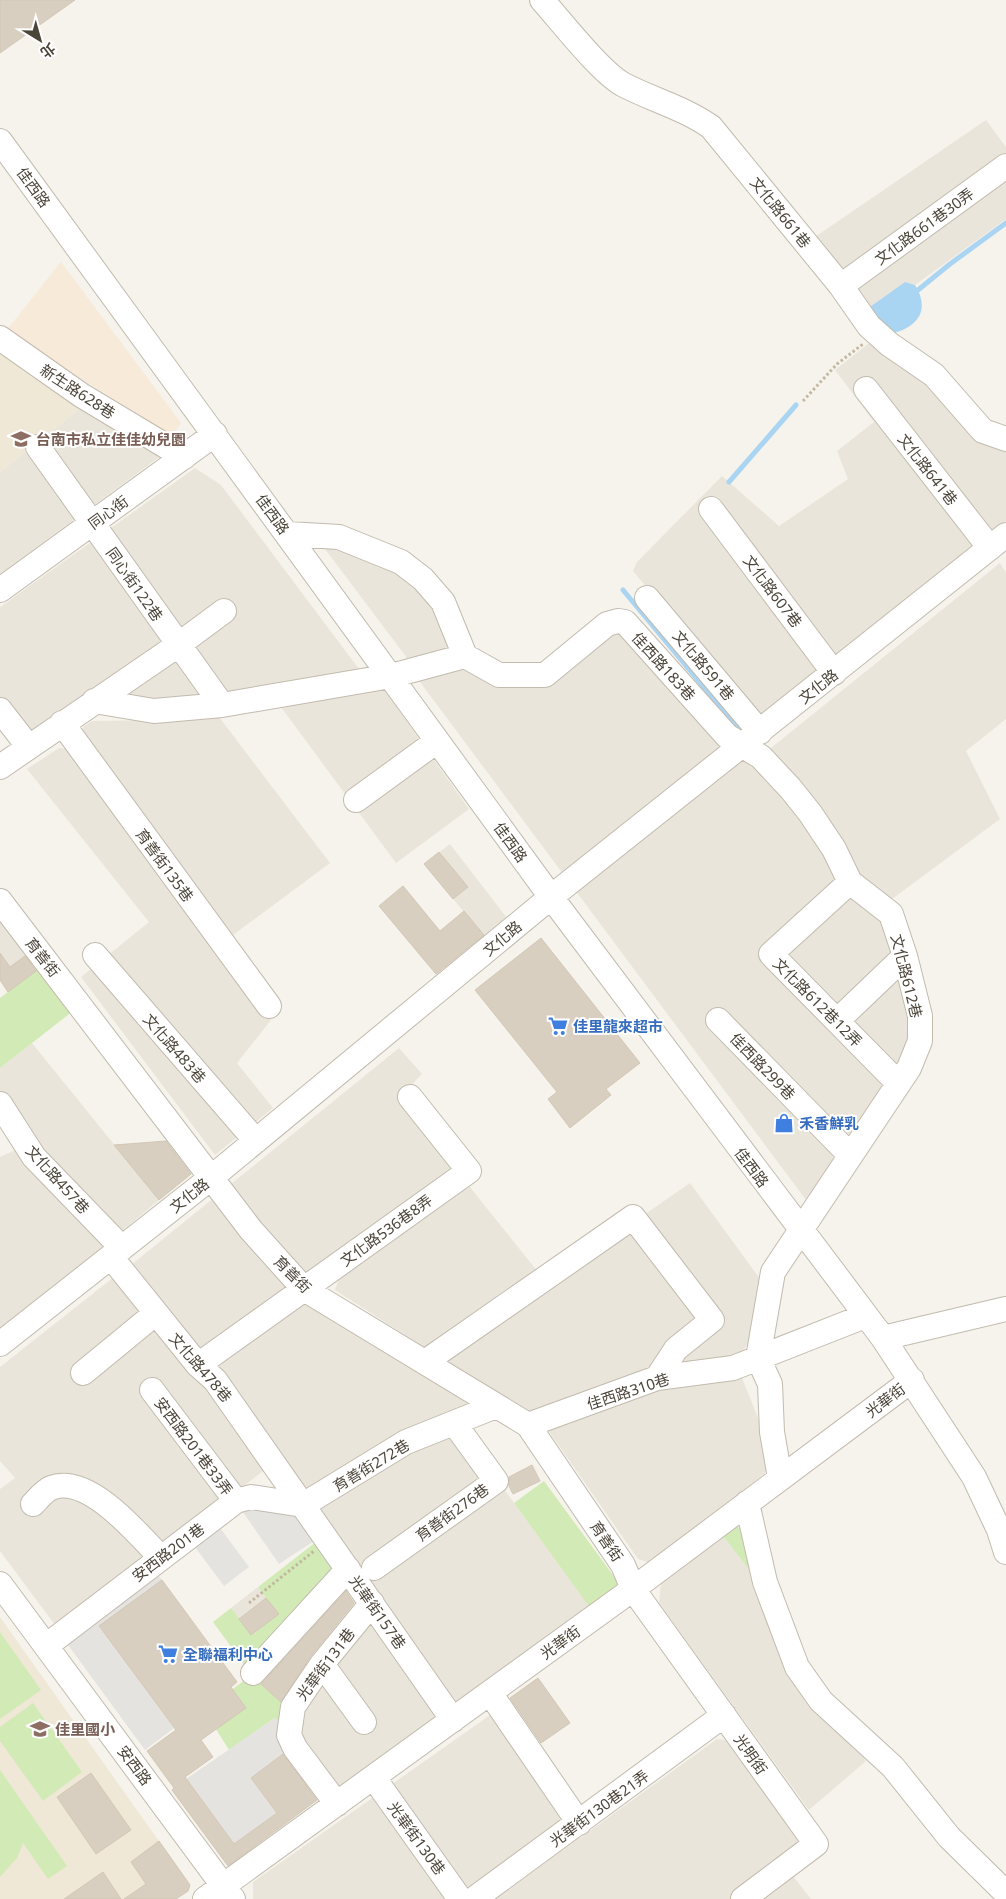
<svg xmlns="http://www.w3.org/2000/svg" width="1006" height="1899" viewBox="0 0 1006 1899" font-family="'Noto Sans','Noto Sans TC',sans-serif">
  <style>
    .residential { fill: #eae5da }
    .commercial { fill: #f7ead8 }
    .education { fill: #efe8d6 }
    .green { fill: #d2eab5 }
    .parking { fill: #e5e3e0 }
    .water { fill: #a9d4f2 }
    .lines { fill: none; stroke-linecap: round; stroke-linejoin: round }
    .stream { stroke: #a9d4f2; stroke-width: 5 }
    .building { fill: #d8cfc1; stroke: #d3c7b4 }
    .minor-casing { stroke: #c2bbae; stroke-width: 26 }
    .path { stroke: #c4b79f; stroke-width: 3; stroke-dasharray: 2.5 2.5; stroke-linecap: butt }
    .minor { stroke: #fff; stroke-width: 24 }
    .labels { text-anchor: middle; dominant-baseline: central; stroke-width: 4; stroke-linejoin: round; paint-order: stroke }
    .street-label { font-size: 15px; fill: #4b4439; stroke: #fff }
    .education-label { font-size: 15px; font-weight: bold; fill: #785e54; stroke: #fff; text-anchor: start }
    .shop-label { font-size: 15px; font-weight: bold; fill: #366cbe; stroke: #fff; text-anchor: start }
  </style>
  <rect width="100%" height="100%" fill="#f6f3ec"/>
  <path class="residential" d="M986 120 1006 147V219L915 285 905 282 867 309 812 239Z
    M873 340 930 382 986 445 998 448 1006 446V521L767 714 751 712 633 571 637 562 722 476 779 526 848 479 837 451 874 422 835 370Z
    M83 406 165 453 0 574V472Z
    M195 468 221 485 362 673 156 706 91 692 29 736 0 699V607Z
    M319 541 401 570 441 608 457 646 410 662Z
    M1000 563 1006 573V719L966 751 1000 819 888 902 856 879 766 752Z
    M622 628 788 798 875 913 891 939 915 1039 809 1204 417 678 465 666 506 686Z
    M382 687 469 809 396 863 278 703Z
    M216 713 330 863 233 935 84 738 83 727 92 721 163 720Z
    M59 748 73 750 271 1020 237 1063 273 1108 215 1155 81 977 149 922 27 769Z
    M450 844 507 918 484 936 424 864Z
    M0 915 40 967 8 992 0 980Z
    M32 1043 159 1200 116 1236 69 1188 0 1093V1068Z
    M399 1048 422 1074 399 1098 458 1172 200 1354 126 1269Z
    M22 1147 109 1242 0 1330V1157Z
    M465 1181 538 1272 427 1349 335 1290 341 1273Z
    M690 1183 763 1283 747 1345 734 1362 530 1416 439 1357Z
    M119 1273 267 1468 58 1629 0 1551V1489L15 1478 0 1461V1367Z
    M306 1301 483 1405 305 1499 216 1373 219 1356Z
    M740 1373 768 1443V1470L731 1504 651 1563 638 1559 548 1430 662 1383Z
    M451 1430 486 1480 358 1573 312 1509Z
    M501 1485 590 1608 451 1710 364 1582Z
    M722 1535 755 1577 844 1735 866 1761 809 1810 659 1603 661 1583Z
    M258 1587 279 1614 251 1635 231 1608Z
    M373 1610 446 1716 338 1794 299 1733 302 1702Z
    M493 1713 580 1838 717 1739 733 1741 805 1843 782 1862 811 1899H253V1882Z"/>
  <path class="commercial" d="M61 262 181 423 172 436 6 331Z"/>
  <path class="education" d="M0 351 83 406 0 472Z
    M0 1617 190 1885 188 1891 176 1899H0Z"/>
  <path class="green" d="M40 967 73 1011 0 1068V998Z
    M544 1481 621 1586 590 1608 514 1503Z
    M734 1526 744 1529 755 1577 722 1535Z
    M316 1542 339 1573 248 1670 213 1622 231 1608 252 1635 278 1614 258 1587Z
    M0 1632 41 1690 0 1719Z
    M251 1675 283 1704 281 1725 275 1718 229 1750 216 1729 246 1708 233 1689Z
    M33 1703 82 1772 43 1801 0 1741V1727Z
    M0 1770 67 1866 48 1879 23 1843 17 1858 0 1877Z"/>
  <path class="parking" d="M238 1505 296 1514 314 1541 279 1564Z
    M215 1521 249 1567 224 1586 189 1539Z
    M155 1571 162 1580 99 1627 174 1728 145 1750 68 1645 72 1632Z
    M275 1718 281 1725 287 1751 251 1778 277 1813 234 1844 186 1779Z"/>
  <path class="water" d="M905 282 915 285C930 309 919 326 894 333L867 309Z"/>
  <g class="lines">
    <path class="stream" d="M918 290 950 264 1006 223
      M729 482 796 405
      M623 590 737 727"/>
  </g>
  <path class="building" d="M0 0H75L0 53Z
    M439 852 468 887 453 899 424 864Z
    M403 886 440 931 464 911 484 935 436 974 379 906Z
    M541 938 640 1063 606 1089 611 1095 570 1128 548 1099 557 1092 475 990Z
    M0 953 10 967 25 956 36 971 8 992 0 980Z
    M166 1141 191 1174 159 1200 114 1145Z
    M532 1465 540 1481 513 1494 509 1486V1477Z
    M162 1580 237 1682 231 1687 246 1708 201 1740 213 1757 185 1777 234 1844 277 1813 251 1778 283 1754 317 1800 228 1866 172 1790 174 1788 147 1751 176 1730 99 1626Z
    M346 1591 354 1603 311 1656 281 1702 261 1684Z
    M266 1598 279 1614 251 1635 239 1619Z
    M538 1678 570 1723 541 1743 510 1698Z
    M91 1773 131 1830 96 1854 57 1797Z
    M159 1841 190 1885 188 1891 176 1899H124L146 1884 131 1862Z
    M103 1872 121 1899H64Z"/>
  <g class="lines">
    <defs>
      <path id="minor" d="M542 0C561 21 601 73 624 85 653 100 684 108 711 127L841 286 869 326 889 344 934 375 983 431 1006 439
        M0 141 551 897 883 1338 974 1477 999 1530 1006 1552
        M841 286 1006 166
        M0 338 81 395 184 457
        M866 389 990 548
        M38 447 222 705
        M711 509 834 673
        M288 534 339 537 401 562 423 579 443 602 465 656 499 675H545L607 624 618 621 625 622 727 736 761 757 790 788 810 813 834 849 850 882 891 914 905 956 920 1016V1041L909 1068 773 1272 758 1358 770 1384 772 1432 780 1478
        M0 590 215 434
        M647 598 760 732
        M94 701 154 711 222 705 391 676 465 656
        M0 710 28 746
        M62 723 269 1006
        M0 767 178 645 224 611
        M356 800 437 741
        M850 882 771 954 898 1083
        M0 901 251 1230 304 1289 528 1425 623 1565 633 1589 816 1844 743 1899
        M95 955 256 1141
        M718 1020 850 1155
        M837 1021 905 956
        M0 1104 34 1157 122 1248
        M111 1257 198 1365 215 1380 453 1720
        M883 1338 1006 1309
        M0 1344 212 1177 551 897 1006 535
        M425 1362 633 1217 712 1320 676 1349 657 1378
        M198 1365 469 1171 410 1097
        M83 1373 156 1313
        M152 1390 236 1501
        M528 1425 657 1378 733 1368 865 1316
        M747 1503 765 1582 797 1667 821 1701 893 1767 949 1837 1006 1893
        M33 1504C38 1499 44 1491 51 1488 88 1473 138 1534 161 1558
        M303 1505 406 1442 496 1406
        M374 1568 496 1481 454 1423
        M0 1584 233 1899
        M46 1646 236 1501 251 1497 303 1505
        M322 1664 364 1722
        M253 1673 348 1569
        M490 1693 579 1823
        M374 1778 460 1899
        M337 1804 295 1748 289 1735 293 1707 322 1664 372 1603
        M205 1899 633 1589 912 1380
        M474 1899 724 1715"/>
    </defs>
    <use href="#minor" class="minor-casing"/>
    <path class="path" d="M803 401 837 364 863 344
      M249 1603 314 1551"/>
    <use href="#minor" class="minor"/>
  </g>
  <defs>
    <symbol id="school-bare" viewBox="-9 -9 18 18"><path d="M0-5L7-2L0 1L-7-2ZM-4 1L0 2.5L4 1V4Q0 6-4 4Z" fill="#8d6e63" stroke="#fff" stroke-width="2.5" paint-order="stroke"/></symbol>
    <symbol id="supermarket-bare" viewBox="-9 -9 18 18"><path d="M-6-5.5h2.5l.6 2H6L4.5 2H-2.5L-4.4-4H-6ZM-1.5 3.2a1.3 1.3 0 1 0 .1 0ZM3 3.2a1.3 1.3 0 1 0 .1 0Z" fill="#3f7fe0" stroke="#fff" stroke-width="2.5" paint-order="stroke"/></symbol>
    <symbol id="shop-bare" viewBox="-9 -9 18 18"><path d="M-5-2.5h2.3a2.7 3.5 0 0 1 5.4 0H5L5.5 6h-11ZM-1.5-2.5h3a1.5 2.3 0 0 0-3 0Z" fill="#3f7fe0" stroke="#fff" stroke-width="2.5" paint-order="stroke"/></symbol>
  </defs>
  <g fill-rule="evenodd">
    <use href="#school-bare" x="7" y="425" width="28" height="28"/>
    <use href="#supermarket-bare" x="544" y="1012" width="28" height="28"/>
    <use href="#shop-bare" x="770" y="1109" width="28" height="28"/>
    <use href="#supermarket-bare" x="154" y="1640" width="28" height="28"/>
    <use href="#school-bare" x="26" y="1715" width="28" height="28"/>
  </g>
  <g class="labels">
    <g class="street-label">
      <text transform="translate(34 187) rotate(54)">佳西路</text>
      <text transform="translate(781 212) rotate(51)">文化路661巷</text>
      <text transform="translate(924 226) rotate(-36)">文化路661巷30弄</text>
      <text transform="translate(78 391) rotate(33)">新生路628巷</text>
      <text transform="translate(928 469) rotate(52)">文化路641巷</text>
      <text transform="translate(108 512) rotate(-36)">同心街</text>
      <text transform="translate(273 514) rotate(54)">佳西路</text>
      <text transform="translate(135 584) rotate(55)">同心街122巷</text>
      <text transform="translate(773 591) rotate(53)">文化路607巷</text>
      <text transform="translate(704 665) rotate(50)">文化路591巷</text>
      <text transform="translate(664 666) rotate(48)">佳西路183巷</text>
      <text transform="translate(818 686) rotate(-38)">文化路</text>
      <text transform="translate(511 842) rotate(54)">佳西路</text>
      <text transform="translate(165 865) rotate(54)">育善街135巷</text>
      <text transform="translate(502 938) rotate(-40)">文化路</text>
      <text transform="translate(43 957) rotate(52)">育善街</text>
      <text transform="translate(907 976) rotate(76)">文化路612巷</text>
      <text transform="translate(818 1002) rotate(45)">文化路612巷12弄</text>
      <text transform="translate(175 1048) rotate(49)">文化路483巷</text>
      <text transform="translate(763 1066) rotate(46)">佳西路299巷</text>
      <text transform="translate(752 1167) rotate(53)">佳西路</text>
      <text transform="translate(58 1179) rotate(48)">文化路457巷</text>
      <text transform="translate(189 1195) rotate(-38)">文化路</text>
      <text transform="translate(386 1230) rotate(-36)">文化路536巷8弄</text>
      <text transform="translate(293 1274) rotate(45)">育善街</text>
      <text transform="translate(201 1367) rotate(49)">文化路478巷</text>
      <text transform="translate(628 1391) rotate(-18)">佳西路310巷</text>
      <text transform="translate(885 1400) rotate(-37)">光華街</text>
      <text transform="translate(194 1446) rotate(53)">安西路201巷33弄</text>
      <text transform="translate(371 1465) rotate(-31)">育善街272巷</text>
      <text transform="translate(452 1512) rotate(-36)">育善街276巷</text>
      <text transform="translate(607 1541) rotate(56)">育善街</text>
      <text transform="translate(168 1552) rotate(-37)">安西路201巷</text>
      <text transform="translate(378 1612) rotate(55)">光華街157巷</text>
      <text transform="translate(560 1642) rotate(-36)">光華街</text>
      <text transform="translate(325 1664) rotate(-53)">光華街131巷</text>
      <text transform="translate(751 1754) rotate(55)">光明街</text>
      <text transform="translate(135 1765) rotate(53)">安西路</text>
      <text transform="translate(599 1808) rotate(-36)">光華街130巷21弄</text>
      <text transform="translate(417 1838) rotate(54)">光華街130巷</text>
    </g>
    <g class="education-label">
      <text x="36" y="439">台南市私立佳佳幼兒園</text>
      <text x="55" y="1729">佳里國小</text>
    </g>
    <g class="shop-label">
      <text x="573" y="1026">佳里龍來超市</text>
      <text x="799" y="1123">禾香鮮乳</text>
      <text x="183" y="1654">全聯福利中心</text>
    </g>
  </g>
  <g transform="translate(40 40) rotate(143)" stroke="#ffffff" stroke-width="4" paint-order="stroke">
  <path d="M0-4L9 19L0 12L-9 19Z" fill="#4b4439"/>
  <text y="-8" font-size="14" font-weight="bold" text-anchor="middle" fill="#4b4439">北</text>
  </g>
</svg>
